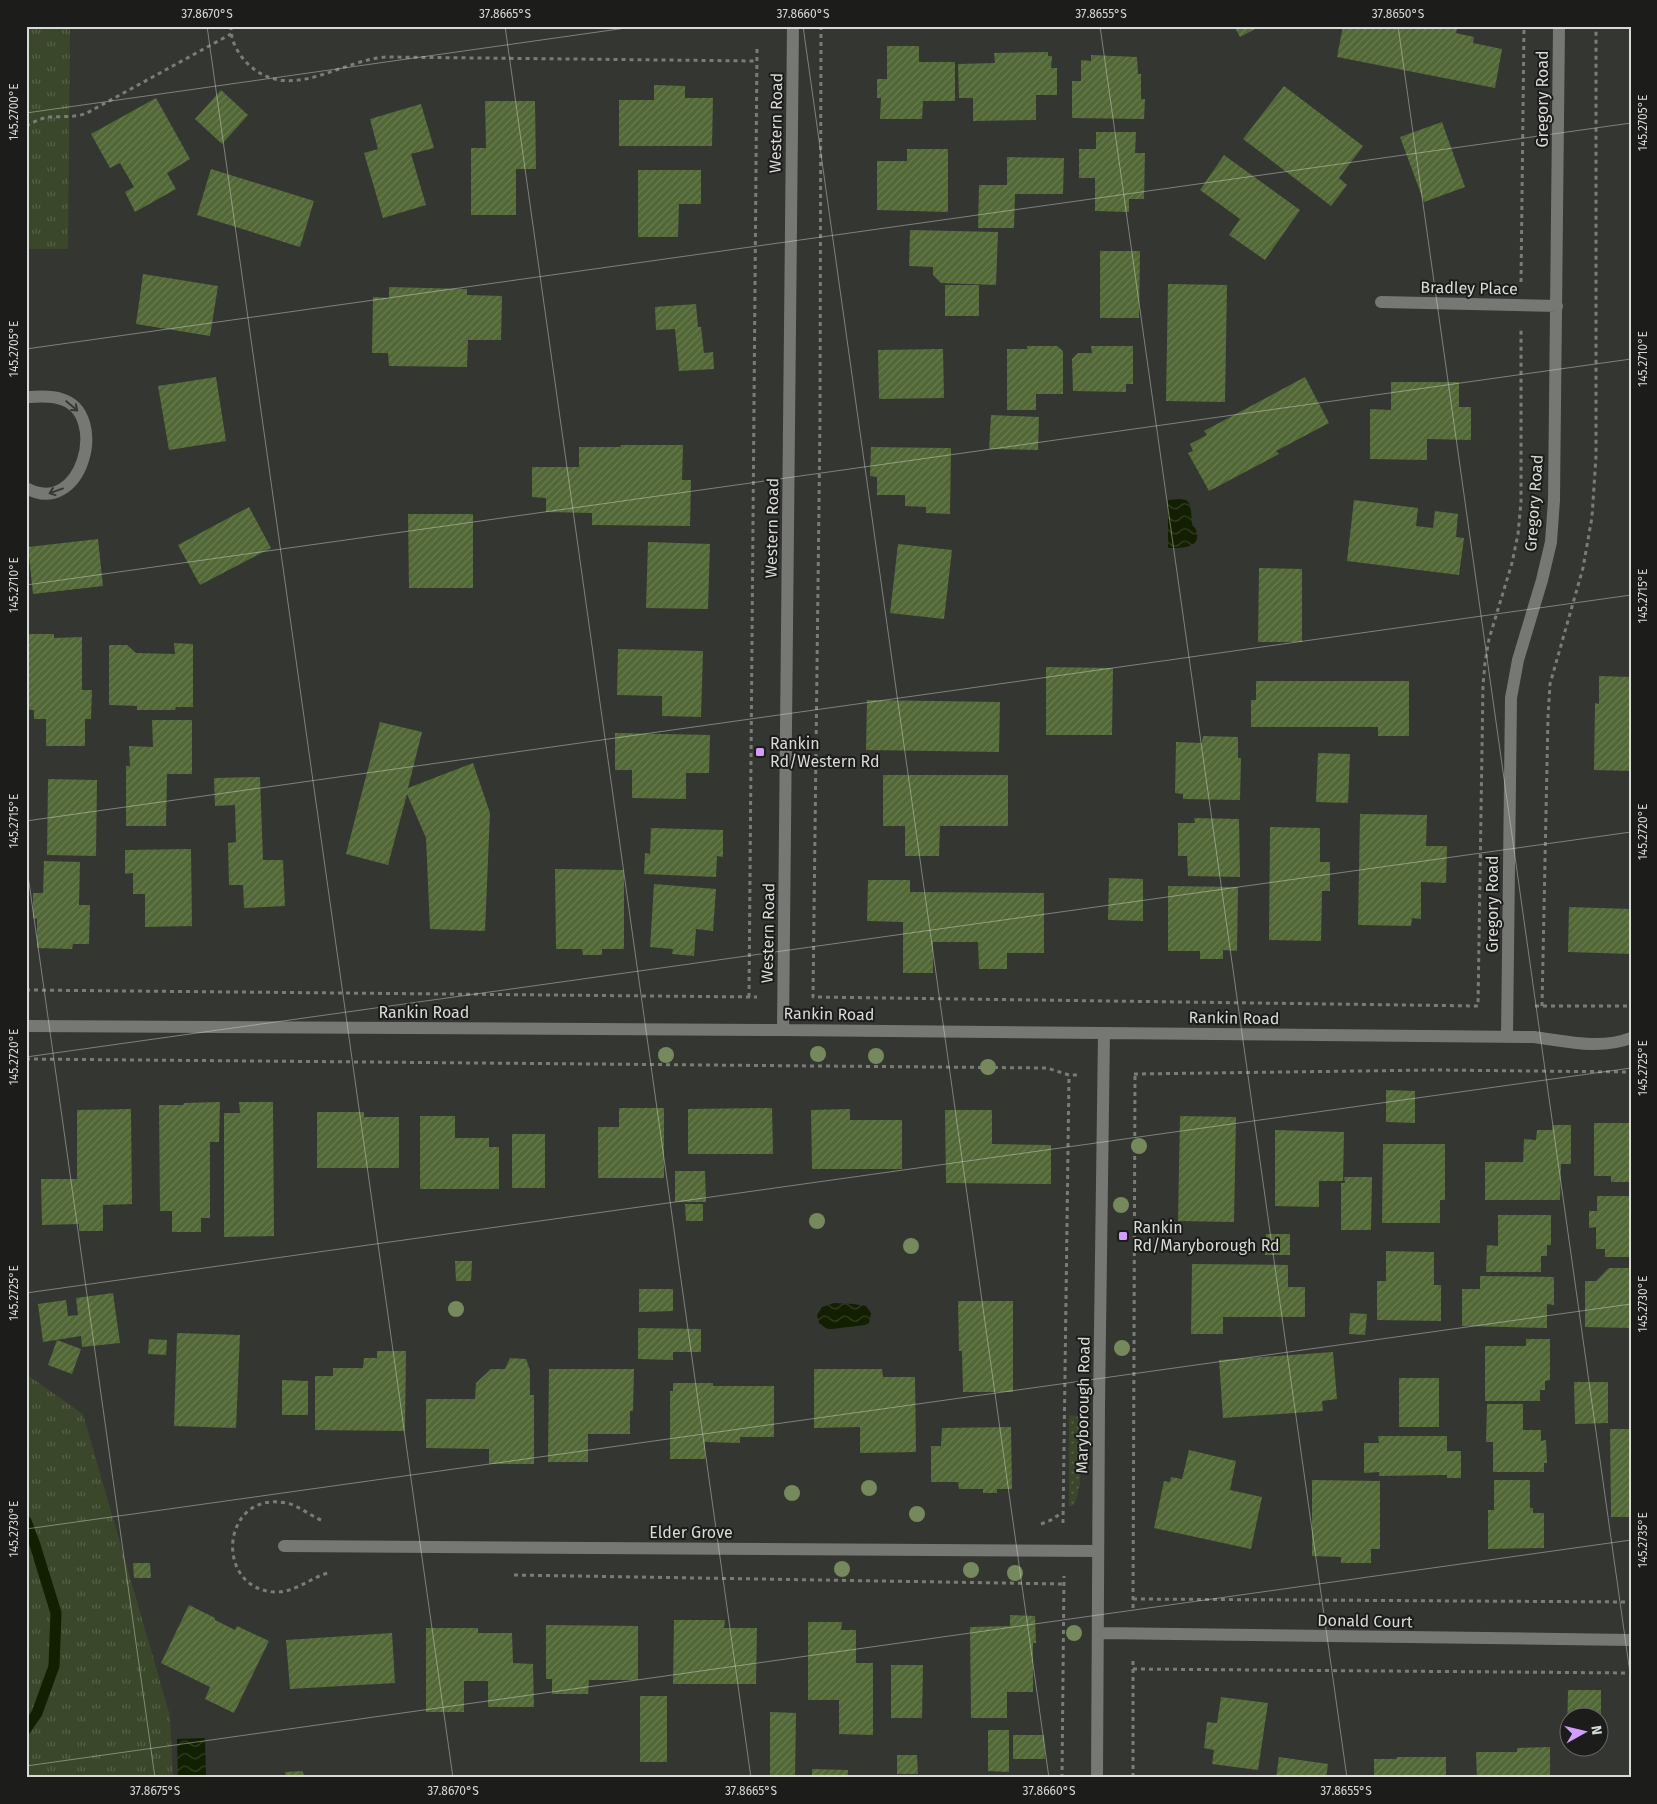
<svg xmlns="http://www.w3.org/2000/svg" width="1657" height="1804" viewBox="0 0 1657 1804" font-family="'Fira Sans',sans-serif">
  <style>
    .grass { fill: url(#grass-dots) }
    .park { fill: url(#park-tufts) }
    .water { fill: url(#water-waves) }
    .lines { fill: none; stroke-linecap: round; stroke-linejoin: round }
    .stream { stroke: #121f00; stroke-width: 11 }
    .building { fill: url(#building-hatch) }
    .path { stroke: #7a7c78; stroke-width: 3; stroke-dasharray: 4 4; stroke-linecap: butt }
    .street { stroke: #767873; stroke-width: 12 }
    .tree { fill: #75895d }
    .oneway { stroke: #373835 }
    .ticks { fill: none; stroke: #d9dbd8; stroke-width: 1; stroke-opacity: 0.45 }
    .poi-dot { fill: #d19dfe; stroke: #1c1d1b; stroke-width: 2 }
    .labels { text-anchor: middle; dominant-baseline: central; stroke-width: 4; stroke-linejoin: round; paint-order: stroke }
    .street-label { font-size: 16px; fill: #d9dbd8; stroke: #1c1d1b }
    .poi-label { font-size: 16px; fill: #d9dbd8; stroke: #1c1d1b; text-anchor: start }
    .neatline { fill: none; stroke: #d9dbd8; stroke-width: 2 }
    .ticks-label { font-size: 12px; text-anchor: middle; fill: #d9dbd8 }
  </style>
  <defs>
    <pattern id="grass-dots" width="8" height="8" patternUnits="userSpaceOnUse" patternTransform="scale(1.25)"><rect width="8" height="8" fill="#3b472b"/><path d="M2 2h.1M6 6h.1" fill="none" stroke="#576149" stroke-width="1.8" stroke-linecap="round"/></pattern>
    <pattern id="park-tufts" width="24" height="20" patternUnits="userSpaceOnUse" patternTransform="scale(1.25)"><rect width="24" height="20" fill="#3b472b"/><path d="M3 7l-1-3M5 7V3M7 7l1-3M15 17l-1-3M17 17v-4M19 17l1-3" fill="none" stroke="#576149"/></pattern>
    <pattern id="water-waves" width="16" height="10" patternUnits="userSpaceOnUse" patternTransform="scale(1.25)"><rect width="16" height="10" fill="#121f00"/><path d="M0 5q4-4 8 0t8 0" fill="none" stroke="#343f24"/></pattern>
    <pattern id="building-hatch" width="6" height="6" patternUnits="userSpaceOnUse" patternTransform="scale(1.25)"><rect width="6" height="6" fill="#526736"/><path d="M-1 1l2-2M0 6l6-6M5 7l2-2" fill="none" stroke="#6a7c52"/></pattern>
  </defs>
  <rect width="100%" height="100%" fill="#343632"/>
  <path class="grass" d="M1069 1415 1080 1416V1484L1075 1504 1069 1507Z"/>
  <path class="park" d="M26 26H70L68 249H26Z
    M26 1374 83 1414 170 1716 173 1778H26Z"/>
  <path class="water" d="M1180 499 1186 500 1189 503C1192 510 1191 516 1192 523 1194 531 1193 523 1196 530 1203 549 1179 548 1168 548V500Z
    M834 1303 853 1304 866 1306 871 1313 869 1323 865 1325 832 1329H827L819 1323 817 1315 822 1307Z
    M205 1738 206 1778H178L177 1739Z"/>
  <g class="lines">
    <path class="stream" d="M26 1521 35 1545 56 1613 54 1666 37 1713 26 1729"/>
  </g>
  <path class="building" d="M1234 26H1261L1240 37Z
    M1343 26H1445L1457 29 1456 33 1474 37 1473 43 1502 49 1495 88 1337 57Z
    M887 46H919V62H955V101H923L922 119H880L881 98H877V79H887Z
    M1048 52V56H1052L1051 68H1057V95H1036V120L973 121V98H959L958 64 995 63 994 53Z
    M1091 55 1137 57 1138 74H1141V99H1145L1144 119 1072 118V81H1081V60L1091 61Z
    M654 85 685 86V98H713L712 146H619V100H654Z
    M1284 86 1363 146 1339 178 1347 185 1331 206 1243 139Z
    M221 90 248 115 222 144 195 119Z
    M156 98 190 159 167 173 176 189 135 212 125 192 134 187 120 163 110 168 91 134Z
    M485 101H535L536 169H516V215H471V148H486Z
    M421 104 434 148 411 154 426 205 383 218 364 153 378 149 370 119Z
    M1442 122 1465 187 1424 202 1400 137Z
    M1096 132H1136L1135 153H1145L1144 199H1129V212L1095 211V178H1079V149H1096Z
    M907 149H948V212L877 210V161H907Z
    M1224 155 1300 210 1265 260 1229 235 1240 219 1200 190Z
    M1007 157 1064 158 1063 194H1015L1014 228H978L979 185H1007Z
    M211 169 314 201 300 247 197 215Z
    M638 170H701V204H679L678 237H638Z
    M910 230 998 232 996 285 941 283 933 275V267L909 266Z
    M1100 251H1140L1139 318H1100Z
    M143 274 218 286 210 336 136 324Z
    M1168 284 1227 285 1225 402 1166 401Z
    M945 285H979V316H945Z
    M389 287 467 289V295L502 296 501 340H468L467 367 389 366 388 353H372L373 297 389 298Z
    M696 304 698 327H701L704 353 713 352 714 369 679 371 675 329 656 330 655 307Z
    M1027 346H1057L1063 351V394H1036V410H1007V349H1027Z
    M1091 346H1133V384H1126V392L1073 391 1072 359 1078 353H1092Z
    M943 349 944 398 879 399 878 350Z
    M216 377 226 441 169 450 158 386Z
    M1305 377 1329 423 1276 451 1279 454 1209 491 1188 453 1193 451 1190 444 1207 435 1204 431Z
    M1391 382H1459V407H1471V440L1427 439V460L1370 459V409L1391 410Z
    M991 415 1039 417 1038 450 989 449Z
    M621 445H683L682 480H691L690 526 592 525V513L546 512V498L532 497V467H579V447H620Z
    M871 447 951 448 950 514 926 513V507L905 506V495H877V477L870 476Z
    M1354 500 1418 508 1416 526 1433 528 1435 511 1458 514 1456 537 1464 538 1459 575 1347 561Z
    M249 507 271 548 200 585 178 545Z
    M408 514H473V588H409Z
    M98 539 103 586 33 594 28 547Z
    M648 542 710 544 708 609 646 608Z
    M898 544 952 550 944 619 890 613Z
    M1259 568 1302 569V642H1258Z
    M26 634H54V638L82 637V690H92L91 719H85V746H46V719H34V710H26Z
    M174 643 193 644V707H176L175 710H137V706L109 705V645H127L136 653 175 654Z
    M618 649 703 651 701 717 662 716V696L617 695Z
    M1046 667 1113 668 1112 735H1046Z
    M1599 676 1631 677V771L1594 770 1595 703 1599 704Z
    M1256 681H1409V736H1378V727H1251V700H1256Z
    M867 700 1000 702 999 752 866 750Z
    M152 720H192V774H167L166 826H126V766H130L129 746 153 747Z
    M380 722 422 732 408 788 473 763 490 813 485 931 430 929 426 838 407 794 388 865 346 854Z
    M615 733 710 735 709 773H686V799L632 798V770H615Z
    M1203 736 1238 737V758H1241L1240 800 1183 799V794L1175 793 1176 742 1202 743Z
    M1318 753 1350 754 1348 803 1316 802Z
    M883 775H1008V826H940L939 856H905V826H883Z
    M260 777 263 860H283L285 906 244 908 243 885H229L228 843 236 842 235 805 215 806 214 778Z
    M48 779 97 780 96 856 47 855Z
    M1360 814 1427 815 1426 846H1447L1446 883 1421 882V919L1412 918 1411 926 1358 925Z
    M1194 818 1239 819 1240 877 1188 876 1187 856H1178V823H1195Z
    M1270 827 1320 828V862H1330V891H1322L1321 941 1269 940Z
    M651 828 723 830V857L717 856 716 877 644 874 645 853 650 854Z
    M191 849 192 926 145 927V894H133V873L125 874V850Z
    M44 861 80 862 79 905H90L89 944H73L72 949 37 948V919L33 918V893H43Z
    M555 869 624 870V949H602V955H583L582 949H556Z
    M1109 878 1143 879V921L1108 920Z
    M868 880H910V892L1044 893V953H1007V969H979L978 942H933V973H903V922L867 921Z
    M654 884 716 889 713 931 696 929 694 956 672 954 673 949 650 947Z
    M1168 886 1238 887 1237 951 1223 950V959H1200V951H1168Z
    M1569 907 1631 909V954L1568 952Z
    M1386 1090 1415 1091V1123L1386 1122Z
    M220 1102 219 1142H210V1218H201V1232H172V1211H160L159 1105H183L184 1103Z
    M239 1102H273L274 1236 224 1237V1113H240Z
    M619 1108H664V1178H598V1127H619Z
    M772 1108 773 1154H688V1109Z
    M131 1109 132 1204 103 1205V1231H79V1224L42 1225 41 1179H77V1110Z
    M850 1109V1120H902V1169H812L811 1110Z
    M945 1110H992V1144L1051 1145V1184L946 1183Z
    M317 1112H364V1117H399V1168H317Z
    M420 1116H455V1138H489V1147H499V1189H420Z
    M1180 1116 1236 1117 1234 1222 1178 1221Z
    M1594 1123H1631V1182H1611V1176H1594Z
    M1553 1125H1571V1164H1561L1560 1200H1485V1162H1523L1524 1139 1536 1140 1537 1130H1552Z
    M1275 1130 1344 1132 1343 1181H1319V1207L1275 1206Z
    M512 1134H545V1188H512Z
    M1383 1144H1445V1200H1440V1223H1382Z
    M675 1171H705L706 1202H675Z
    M1344 1177H1372L1371 1230H1341V1183H1345Z
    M1597 1196H1631V1257H1605V1249H1596V1227L1589 1228V1211H1597Z
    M685 1204H703V1221H686Z
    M1498 1215H1551V1245H1547V1256H1541V1272H1486L1487 1245 1498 1246Z
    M1266 1234H1290V1255H1265Z
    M1386 1251 1434 1252V1285H1441V1321L1377 1320V1281H1386Z
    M455 1261H472L471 1281H456Z
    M1192 1264 1288 1265V1287H1305V1317H1223V1334H1191Z
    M1609 1268H1631V1328L1585 1327V1281H1596Z
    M1480 1276 1554 1277V1305L1547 1304V1328L1462 1326V1289H1480Z
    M639 1289H673V1311L639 1312Z
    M113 1293 120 1343 82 1347 81 1336 43 1342 38 1304 66 1300 68 1316 78 1315 76 1298Z
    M958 1301H1013V1392H963L962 1351H959Z
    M1350 1313 1367 1314 1365 1335 1349 1334Z
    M638 1328 701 1329V1352H673V1360L638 1359Z
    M177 1333 240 1335 236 1428 174 1426Z
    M149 1339 167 1340 166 1355 148 1354Z
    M1526 1339H1550V1380L1545 1381V1390H1540V1401H1485V1346H1526Z
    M57 1340 81 1349 72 1374 48 1365Z
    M377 1351H406L405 1431 315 1430V1376H333V1368H363L364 1358H377Z
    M1333 1352 1337 1399 1322 1401 1323 1411 1223 1418 1219 1360Z
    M510 1358 526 1359 530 1370V1395H534V1464H489V1449L426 1448V1399H475L476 1383 491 1369H505Z
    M549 1369H634L633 1411H630V1434H588V1462H548Z
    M814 1369H882L883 1377H915L916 1452 860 1453V1427L814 1428Z
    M1399 1378H1439V1427H1399Z
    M282 1380 308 1381V1415H282Z
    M1574 1382H1608V1423L1575 1424Z
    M673 1383H713V1386H774V1437H740V1443L705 1442V1459H670V1391H673Z
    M1487 1404H1523V1430H1541V1441L1546 1440 1547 1463H1544V1472H1493V1442H1486Z
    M1011 1427 1012 1489H997V1493H983V1489H959L958 1482H931V1446H941L942 1428Z
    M1610 1429H1631V1517H1611Z
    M1378 1436H1447V1451H1461V1478H1447V1475L1379 1476V1472L1364 1473V1443H1379Z
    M1189 1450 1236 1461 1230 1490 1262 1497 1251 1549 1154 1528 1164 1481 1170 1482 1171 1477 1182 1479Z
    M1312 1480 1380 1481V1549H1371V1563H1341V1557L1312 1556Z
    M1494 1480H1530V1508H1533V1513H1544V1548L1488 1549V1510H1494Z
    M133 1563H150L151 1578H134Z
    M189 1605 215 1618V1620L235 1630 237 1626 269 1641 234 1713 205 1699 210 1687 161 1663Z
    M1010 1615 1035 1616 1036 1643H1033V1692H1007V1718H971L970 1627 1010 1626Z
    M674 1620H725L724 1628H757L756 1684H673Z
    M808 1622H842L841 1630H856V1663H873V1735L839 1734V1700H808Z
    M546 1625 638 1626V1680H589L588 1694H552V1679H546Z
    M426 1628H478V1633H512L513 1663 533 1664 534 1707H488V1681H464V1712H426Z
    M392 1633 395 1683 290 1689 286 1640Z
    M891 1665H923L922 1718H891Z
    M1568 1690H1601V1716H1570V1738H1567Z
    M640 1696H667V1762H640Z
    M1221 1697 1268 1703 1258 1770 1212 1764 1214 1750 1204 1748 1207 1722 1217 1723Z
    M770 1712 796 1713 795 1778H770Z
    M988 1730H1009V1772L988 1771Z
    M1013 1735H1044L1045 1759H1013Z
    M1550 1747V1778H1477L1476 1752H1517V1748Z
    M897 1755H917L918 1774H897Z
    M1279 1757 1328 1764 1326 1778H1276Z
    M1397 1757H1446V1778H1374V1759H1396Z
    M812 1769 848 1770V1778H812Z
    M303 1771 304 1778H286L285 1772Z"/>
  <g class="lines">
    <path class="path" d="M231 26C230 40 238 54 248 64 290 104 340 60 386 57L756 61
      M821 26 820 421 813 997 1478 1006 1483 685 1485 663 1489 639 1512 563 1518 534 1521 502V330
      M26 126C34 122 41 118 50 117 62 116 75 118 87 113L231 34
      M1521 282 1524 26
      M26 990 757 997
      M749 997 757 49
      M1535 1006H1631
      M1542 1006 1548 717 1550 684 1583 568 1592 517 1596 456V26
      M26 1059 1047 1068 1069 1075H1079
      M1134 1074 1434 1070 1631 1072
      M321 1520C309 1515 298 1505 286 1503 221 1490 213 1589 275 1592 294 1593 310 1578 328 1573
      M1063 1523 1069 1075
      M1041 1524 1051 1520 1063 1512
      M514 1575 1064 1584
      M1133 1599 1631 1602
      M1133 1608 1135 1074
      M1133 1661V1778
      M1133 1669 1631 1673
      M1062 1778 1064 1576"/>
    <path class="street" d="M1381 302 1557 306
      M26 397C38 397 50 395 61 399 110 413 82 519 26 488
      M26 1026 783 1030 1534 1037C1565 1041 1600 1050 1631 1038
      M783 1030 793 26
      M1507 1037 1511 698 1518 660 1542 580 1551 542 1554 500 1559 26
      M284 1546 1098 1551
      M1099 1633 1631 1640
      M1097 1778 1099 1405 1104 1033"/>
  </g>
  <g class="tree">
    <circle cx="818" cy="1054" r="8"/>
    <circle cx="666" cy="1055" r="8"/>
    <circle cx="876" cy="1056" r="8"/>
    <circle cx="988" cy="1067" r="8"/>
    <circle cx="1139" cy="1146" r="8"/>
    <circle cx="1121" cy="1205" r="8"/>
    <circle cx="817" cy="1221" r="8"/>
    <circle cx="911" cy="1246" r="8"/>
    <circle cx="456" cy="1309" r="8"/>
    <circle cx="1122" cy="1348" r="8"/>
    <circle cx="869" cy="1488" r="8"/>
    <circle cx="792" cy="1493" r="8"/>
    <circle cx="917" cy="1514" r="8"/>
    <circle cx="842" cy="1569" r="8"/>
    <circle cx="971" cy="1570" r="8"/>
    <circle cx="1015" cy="1573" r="8"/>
    <circle cx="1074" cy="1633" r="8"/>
  </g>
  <defs><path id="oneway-shaft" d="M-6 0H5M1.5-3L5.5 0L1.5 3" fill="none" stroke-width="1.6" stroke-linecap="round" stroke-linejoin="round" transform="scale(1.25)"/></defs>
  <g class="oneway">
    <use href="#oneway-shaft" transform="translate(72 406) rotate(40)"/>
    <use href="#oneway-shaft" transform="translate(56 491) rotate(160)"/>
  </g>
  <path class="ticks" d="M207 26 453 1778M505 26 751 1778M803 26 1049 1778M1100 26 1347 1778M1398 26 1631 1680M26 113 640 26M26 349 1631 123M26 585 1631 359M26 821 1631 595M26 861 155 1778M26 1057 1631 832M26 1293 1631 1068M26 1529 1631 1304M26 1766 1631 1540M1619 1778 1631 1776"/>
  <g class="poi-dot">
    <rect x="755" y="747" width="10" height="10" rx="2.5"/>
    <rect x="1118" y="1231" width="10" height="10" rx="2.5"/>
  </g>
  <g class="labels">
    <g class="street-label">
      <text transform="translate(1542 99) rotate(-90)">Gregory Road</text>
      <text transform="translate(776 123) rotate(-89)">Western Road</text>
      <text transform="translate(1469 288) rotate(1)">Bradley Place</text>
      <text transform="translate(1534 503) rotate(-86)">Gregory Road</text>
      <text transform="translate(772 528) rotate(-89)">Western Road</text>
      <text transform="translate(1492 904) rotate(-90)">Gregory Road</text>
      <text transform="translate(768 933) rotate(-89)">Western Road</text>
      <text x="424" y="1012">Rankin Road</text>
      <text transform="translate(829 1014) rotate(1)">Rankin Road</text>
      <text transform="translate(1234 1018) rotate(1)">Rankin Road</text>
      <text transform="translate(1083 1405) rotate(-89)">Maryborough Road</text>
      <text x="691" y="1532">Elder Grove</text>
      <text transform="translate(1365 1621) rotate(1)">Donald Court</text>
    </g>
    <g class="poi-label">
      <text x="770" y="743">Rankin<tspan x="770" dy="18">Rd/Western Rd</tspan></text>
      <text x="1133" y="1227">Rankin<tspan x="1133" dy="18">Rd/Maryborough Rd</tspan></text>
    </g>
  </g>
  <rect width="1657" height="1804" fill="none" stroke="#1c1d1b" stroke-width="55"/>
  <g transform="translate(1584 1732) rotate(82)"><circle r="24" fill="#1c1d1b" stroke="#686967"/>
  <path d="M0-4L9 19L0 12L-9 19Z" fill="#d19dfe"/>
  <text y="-8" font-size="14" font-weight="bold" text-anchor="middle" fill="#d9dbd8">N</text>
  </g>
  <rect x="28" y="28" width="1602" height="1748" class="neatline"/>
  <g class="ticks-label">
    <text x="207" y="18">37.8670°S</text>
    <text x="505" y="18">37.8665°S</text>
    <text x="803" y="18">37.8660°S</text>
    <text x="1101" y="18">37.8655°S</text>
    <text x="1398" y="18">37.8650°S</text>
    <text transform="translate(14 112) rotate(-90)" y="4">145.2700°E</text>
    <text transform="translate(1643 123) rotate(-90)" y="4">145.2705°E</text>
    <text transform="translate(14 349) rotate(-90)" y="4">145.2705°E</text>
    <text transform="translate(1643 359) rotate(-90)" y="4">145.2710°E</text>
    <text transform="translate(14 585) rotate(-90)" y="4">145.2710°E</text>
    <text transform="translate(1643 596) rotate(-90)" y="4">145.2715°E</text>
    <text transform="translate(14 821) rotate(-90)" y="4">145.2715°E</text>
    <text transform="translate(1643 832) rotate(-90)" y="4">145.2720°E</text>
    <text transform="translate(14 1057) rotate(-90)" y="4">145.2720°E</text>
    <text transform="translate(1643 1068) rotate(-90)" y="4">145.2725°E</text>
    <text transform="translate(14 1293) rotate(-90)" y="4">145.2725°E</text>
    <text transform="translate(1643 1304) rotate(-90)" y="4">145.2730°E</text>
    <text transform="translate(14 1529) rotate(-90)" y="4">145.2730°E</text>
    <text transform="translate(1643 1540) rotate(-90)" y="4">145.2735°E</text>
    <text x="155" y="1795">37.8675°S</text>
    <text x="453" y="1795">37.8670°S</text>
    <text x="751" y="1795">37.8665°S</text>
    <text x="1049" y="1795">37.8660°S</text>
    <text x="1346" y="1795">37.8655°S</text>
  </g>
</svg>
